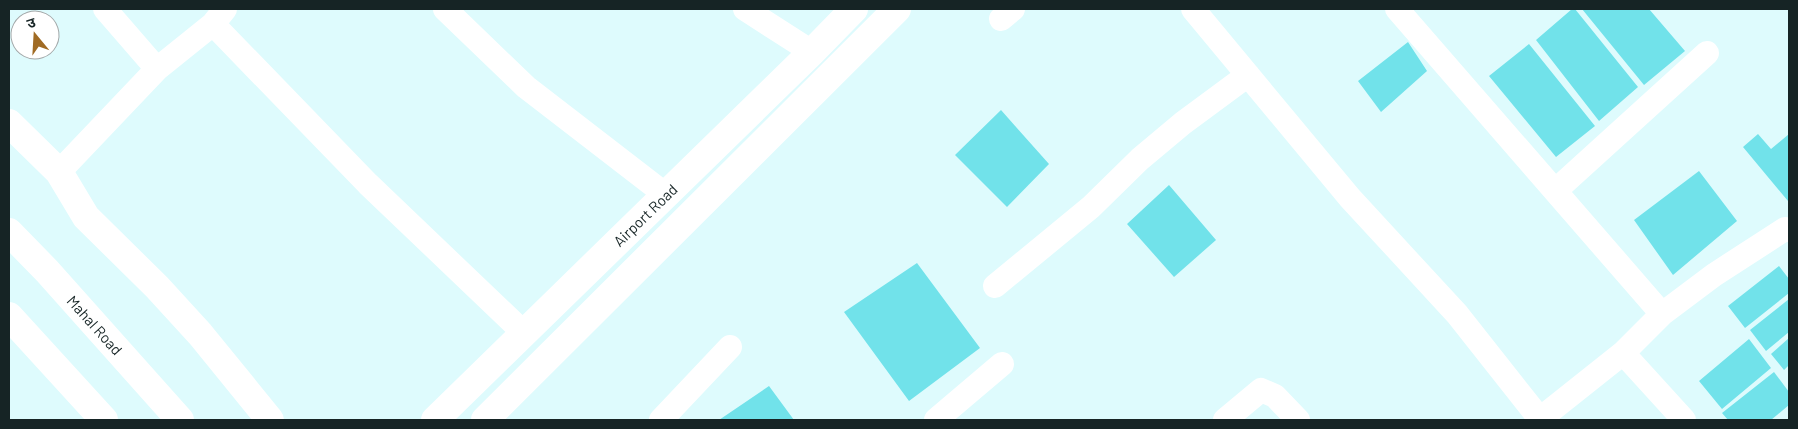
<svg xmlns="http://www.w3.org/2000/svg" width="1798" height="429" viewBox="0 0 1798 429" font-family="Barlow,'Noto Sans Devanagari',sans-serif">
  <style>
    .building { fill: #71e2ea }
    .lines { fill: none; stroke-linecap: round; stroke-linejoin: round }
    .street { stroke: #fff; stroke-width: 24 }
    .secondary { stroke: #fff; stroke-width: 28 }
    .labels { text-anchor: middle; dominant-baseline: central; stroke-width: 4; stroke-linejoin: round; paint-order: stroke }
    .street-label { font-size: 15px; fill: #162425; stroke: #fff }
  </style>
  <rect width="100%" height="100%" fill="#defbfd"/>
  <path class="building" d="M1572 9H1575L1638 87 1599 121 1536 40Z
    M1582 9H1649L1685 51 1644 85Z
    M1408 42 1427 71 1381 112 1358 81Z
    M1529 44 1595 126 1556 157 1489 76Z
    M1001 110 1049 164 1007 207 955 155Z
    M1758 134 1771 149 1789 134 1788 201 1743 147Z
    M1699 171 1737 221 1673 275 1634 220Z
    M1169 185 1216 240 1174 277 1127 224Z
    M917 263 980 348 909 401 844 312Z
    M1779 266 1789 279V293L1745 328 1728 306Z
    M1789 299V332L1766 351 1750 330Z
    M1789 338V365L1784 370 1771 354Z
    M1749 339 1771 368 1722 409 1699 381Z
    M1774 372 1789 392V405L1771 420H1728L1722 413Z
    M769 386 794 420H719Z"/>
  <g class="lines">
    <path class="street" d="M105 9 157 69
      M445 9 526 87 666 195
      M745 9 812 52
      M1193 9 1350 198 1457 314 1540 419 1538 420
      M1397 9 1662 314
      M1001 19 1013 9
      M213 24 368 184 524 333
      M59 172 157 69 213 24 225 9
      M1555 191 1707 53
      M995 286 1091 207 1140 159 1183 123 1248 75
      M1623 353 1684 420
      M1540 419 1623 353 1662 314 1714 275 1785 229 1789 230
      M661 420 730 347
      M936 420 1002 364
      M1225 420 1261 390 1275 396 1298 420"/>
    <path class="secondary" d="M9 123 59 172 86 217 157 287 200 334 270 420
      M9 232 47 271 180 420
      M9 316 104 420
      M435 420 812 52 854 9
      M485 420 897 9"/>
  </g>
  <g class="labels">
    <g class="street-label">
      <text transform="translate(645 215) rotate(-44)">Airport Road</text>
      <text transform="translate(95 325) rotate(48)">Mahal Road</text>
    </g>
  </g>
  <rect width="1798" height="429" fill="none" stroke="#162425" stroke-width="20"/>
  <g transform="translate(35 35) rotate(342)"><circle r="24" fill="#ffffff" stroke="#a2a7a8"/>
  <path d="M0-4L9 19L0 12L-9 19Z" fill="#a06b24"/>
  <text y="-8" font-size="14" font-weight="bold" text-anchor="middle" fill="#162425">उ</text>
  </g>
</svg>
